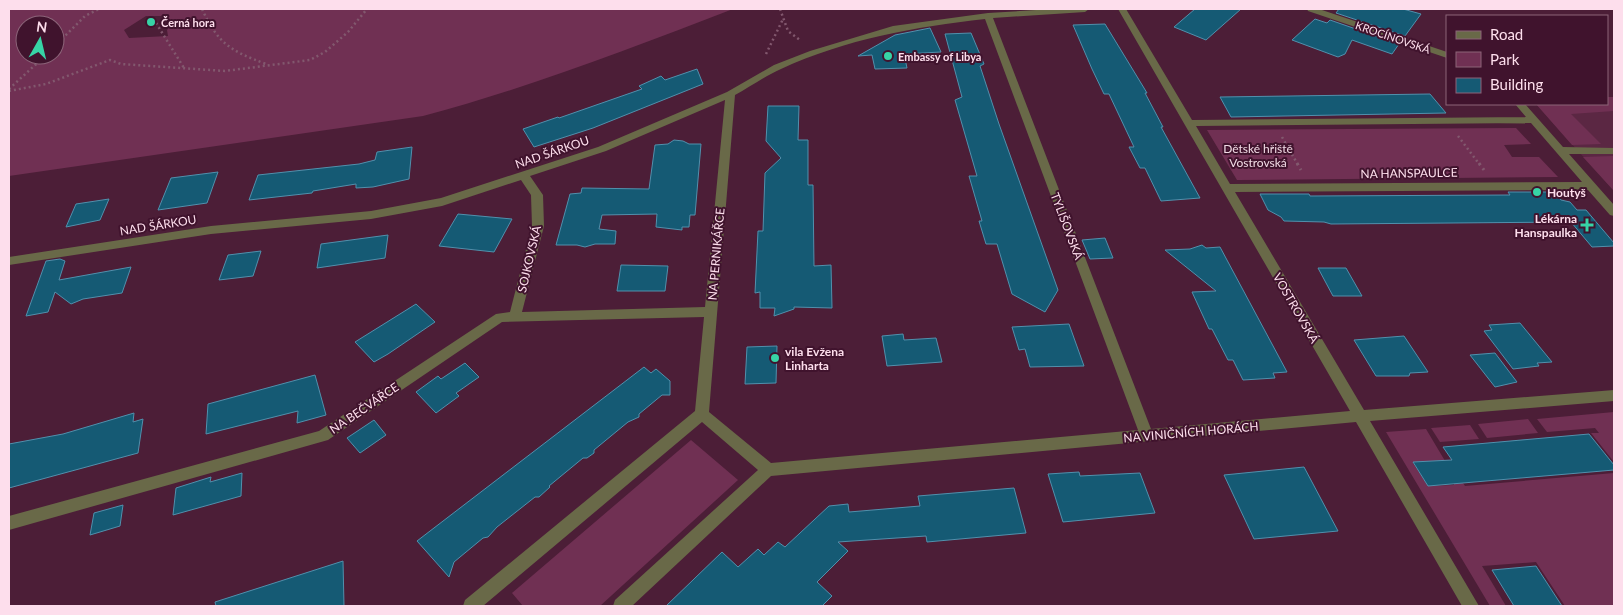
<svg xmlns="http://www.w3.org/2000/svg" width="1623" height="615" viewBox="0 0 1623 615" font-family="Lato,sans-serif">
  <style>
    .built { fill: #5b2743 }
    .green { fill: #703053; fill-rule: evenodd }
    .building { fill: #155a74; stroke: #5190ac }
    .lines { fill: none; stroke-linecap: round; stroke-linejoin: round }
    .path-far1 { stroke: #82586e; stroke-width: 2.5; stroke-dasharray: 2 3; stroke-linecap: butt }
    .path { stroke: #82586e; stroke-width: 3; stroke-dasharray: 2.5 4; stroke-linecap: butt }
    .minor { fill: #696948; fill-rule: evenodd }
    .poi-dot { fill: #37d4a6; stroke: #40132d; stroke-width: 2 }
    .labels { text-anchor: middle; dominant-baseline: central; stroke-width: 4; stroke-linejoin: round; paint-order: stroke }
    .far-poi-label { font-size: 11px; font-weight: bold; fill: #fddeec; stroke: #40132d; text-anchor: start }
    .far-street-label { font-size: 11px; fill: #fddeec; stroke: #40132d }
    .park-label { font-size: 12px; fill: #f2dce6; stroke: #40132d }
    .street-label { font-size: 12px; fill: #fddeec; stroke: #40132d }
    .poi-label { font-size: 12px; font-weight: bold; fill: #fddeec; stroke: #40132d; text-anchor: start }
  </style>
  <rect width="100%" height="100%" fill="#4c1e37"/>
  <path class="built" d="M1607 97H1614V191L1536 104H1607Z"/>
  <path class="green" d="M9 9H733C631 48 529 88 423 116L9 176ZM146 16H167L172 24 167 30 168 36 129 38 124 30ZM25 25H55V55H25Z
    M1607 97H1614V111L1571 114 1601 144 1572 145 1536 104H1607Z
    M1516 128 1531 144 1504 145 1512 157H1539L1558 177 1237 180 1207 130Z
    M1613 156 1614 157V191L1583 157Z
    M1614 412V462L1591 433H1599L1595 428 1547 432 1537 419Z
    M1528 419 1538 433 1487 438 1478 424Z
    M1470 425 1479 439 1440 442 1431 428Z
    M1426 429 1451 471H1455L1465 486 1614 473V606H1565L1536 562 1482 566 1506 606H1490L1386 432ZM1439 461 1454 484V485L1428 486 1413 463Z
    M691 440 738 480 600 606H523L512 593Z"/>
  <path class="building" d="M1195 9H1241L1206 40 1174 27Z
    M1339 9H1403L1421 14 1405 36 1336 13Z
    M1315 19 1327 23 1330 20 1399 44 1392 54 1352 40 1345 54 1338 57 1292 40Z
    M1105 24 1144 88 1147 93H1145L1163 127H1161L1200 198 1161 201 1145 168H1140L1129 147H1134L1109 94H1104L1092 69 1073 25Z
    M930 28 941 52 904 54 907 68 875 69 872 55 858 56 895 35Z
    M971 33 984 64 980 66 999 124 1058 290 1045 312 1012 294 997 244H986L979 221H982L969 176H977L955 100 962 97 945 34Z
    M697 69 703 84 593 128 534 147 523 129 558 117 559 118 642 89 639 86 661 76 665 80Z
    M1430 94 1446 113 1231 117 1220 97Z
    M768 106H799L798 140H808V185H813L814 266 831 265 832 308 794 307V309L774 316 775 308H760V292L755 293 758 231H763L765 173 781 158 766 141Z
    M674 140 683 141 689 144H701L695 215H690L689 227H682V230L656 227 657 214 602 215 599 229 616 231 615 244H595L585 247 577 245H556L570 194 581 193 582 188 649 189 655 145 668 144Z
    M412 147 409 179 373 187 356 188V184L313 191 312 193 249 200 258 175 359 164 375 160 377 152Z
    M218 172 207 203 158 210 171 178Z
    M1508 192H1554L1561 200 1570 202 1577 210H1586L1614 243V246L1592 247 1571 222 1331 224 1324 222 1284 221 1281 217 1268 210 1260 194H1309L1310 196 1510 195Z
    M109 199 100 220 66 227 76 204Z
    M458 214 512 219 494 252 439 246Z
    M388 235 385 258 317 268 321 244Z
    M1105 238 1113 258 1090 259 1082 240Z
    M1202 245 1206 248 1220 247 1287 372 1273 373 1275 378 1243 380 1233 360H1228L1212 329H1209L1192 292 1216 291 1165 250 1190 249Z
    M261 251 253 276 219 280 228 255Z
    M60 259 65 261 59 280 131 267 122 293 83 299 71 304 55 292 48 312 26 316 46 261Z
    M621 265 668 266 665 291H617Z
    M1318 268H1346L1362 296H1333Z
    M416 304 435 322 388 354 374 362 355 342Z
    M1520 323 1552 362 1537 363 1539 366 1513 369 1484 331 1492 330 1489 325Z
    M1069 324 1084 366 1030 367 1025 349 1019 350 1012 327Z
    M903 334 904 340 936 338 942 362 887 366 882 336Z
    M1404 336 1428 372 1410 373 1409 376H1376L1354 340Z
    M777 346 776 383 745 384 747 347Z
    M1495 353 1517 382 1495 387 1470 355Z
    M465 363 479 377 456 393 459 396 436 413 416 392 438 376 441 379Z
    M644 367 651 373 656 369 670 381V395H662L639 414V417L628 422 594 450V453L587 458H583L549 486 550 487 539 497H535L497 527 488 537 483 538 454 562 449 577 417 541Z
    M315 375 326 415 297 423 298 411 206 434 208 404Z
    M134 413 133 422 143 419 138 453 9 488V444L63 434Z
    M374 420 386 435 360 453 347 438Z
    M1589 434 1614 465V470L1428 486 1413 462 1452 460 1443 447Z
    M1304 467 1338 531 1254 539 1224 475Z
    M1079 472 1080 476 1140 473 1155 513 1063 522 1048 474Z
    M242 473 241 496 173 515 176 488 211 477 210 482Z
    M1014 488 1026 533 927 542 926 536 838 542 848 551 817 582 832 596 822 606H666L722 552 738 567 758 549 764 555 778 542 785 547 829 506 848 504 849 512 920 506 918 496Z
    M123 505 120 526 90 535 94 513Z
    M343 561 344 606H216L215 602Z
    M1536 566 1562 606H1514L1492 570Z"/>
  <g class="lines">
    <path class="path-far1" d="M202 9C218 44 231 51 266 64
      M780 9 788 31 800 40
      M156 23 184 68
      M55 46 85 16 99 9
      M766 54 783 19
      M9 89 46 55
      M9 91 46 84 110 60 121 64 225 71 310 60 325 52 348 32 367 9
      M1458 136 1480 165
      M1282 137 1298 165"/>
    <path class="path" d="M1297 163 1301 170
      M1479 163 1484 170"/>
    <path class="minor" d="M1052 9H1089L1085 12 993 18 1151 429 1350 411 1118 9H1126L1192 120 1526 117 1515 104H1525L1563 147 1614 148V154H1569L1614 205V216L1610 215 1588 190 1235 192 1364 410 1614 390V401L1370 421 1479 606H1462L1356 422 771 476 632 606H613L615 600 758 470 702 422 483 606H463L465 600 695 411 704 317 502 322 328 440 9 530V516L319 431 496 314 510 312 532 226 531 195 521 180 442 206 371 219 211 234 9 265V257L211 226 371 211 441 198 598 147 727 92 774 65 810 51 893 26 988 13ZM985 19 1138 430 771 463 709 412 735 95C750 87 765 76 781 69 846 39 915 27 985 19ZM725 100 705 307 522 312 544 226 543 195 530 176 606 151ZM1531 123 1582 182 1230 184 1196 126Z
      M1307 9H1319L1447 52V58L1308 11Z"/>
  </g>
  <g class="poi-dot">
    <circle cx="151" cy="22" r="5"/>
    <circle cx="888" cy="56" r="5"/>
    <circle cx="1537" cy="192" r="5"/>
    <path d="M1584.5 217.5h5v5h5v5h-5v5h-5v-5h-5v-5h5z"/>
    <circle cx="775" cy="358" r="5"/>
  </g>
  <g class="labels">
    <g class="far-poi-label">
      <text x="161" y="22">Černá hora</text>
      <text x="898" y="56">Embassy of Libya</text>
    </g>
    <g class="far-street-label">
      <text transform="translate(1393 37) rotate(19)">KROCÍNOVSKÁ</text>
    </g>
    <g class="park-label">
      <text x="1258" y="148">Dětské hřiště<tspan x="1258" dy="14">Vostrovská</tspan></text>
    </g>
    <g class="street-label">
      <text transform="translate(552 152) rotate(-19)">NAD ŠÁRKOU</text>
      <text transform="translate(1409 173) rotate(-1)">NA HANSPAULCE</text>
      <text transform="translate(158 225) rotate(-9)">NAD ŠÁRKOU</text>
      <text transform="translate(1067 226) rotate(69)">TYLIŠOVSKÁ</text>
      <text transform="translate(716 254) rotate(-85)">NA PERNIKÁŘCE</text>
      <text transform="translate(529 259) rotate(-77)">SOJKOVSKÁ</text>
      <text transform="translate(1296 308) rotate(60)">VOSTROVSKÁ</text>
      <text transform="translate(364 408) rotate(-34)">NA BEČVÁŘCE</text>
      <text transform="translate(1191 432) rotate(-5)">NA VINIČNÍCH HORÁCH</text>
    </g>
    <g class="poi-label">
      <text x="1547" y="192">Houtyš</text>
      <text x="1577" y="218" text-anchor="end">Lékárna<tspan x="1577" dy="14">Hanspaulka</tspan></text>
      <text x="785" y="351">vila Evžena<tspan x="785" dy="14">Linharta</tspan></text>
    </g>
  </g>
  <rect width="1623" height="615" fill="none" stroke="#fddeec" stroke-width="20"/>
  <rect x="1446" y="15" width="162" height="90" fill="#40132d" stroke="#8c6479"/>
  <rect x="1456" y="31" width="25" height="8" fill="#696948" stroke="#8c6479"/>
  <text x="1490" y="40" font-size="15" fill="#fddeec">Road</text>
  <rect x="1456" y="52" width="25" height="15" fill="#703053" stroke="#8c6479"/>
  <text x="1490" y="65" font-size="15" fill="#fddeec">Park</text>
  <rect x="1456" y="78" width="25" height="15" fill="#155a74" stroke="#8c6479"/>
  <text x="1490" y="90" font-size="15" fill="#fddeec">Building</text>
  <g transform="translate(40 40) rotate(8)"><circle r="24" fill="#40132d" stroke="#8c6479"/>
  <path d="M0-4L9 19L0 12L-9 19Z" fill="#37d4a6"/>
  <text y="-8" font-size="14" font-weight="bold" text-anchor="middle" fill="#fddeec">N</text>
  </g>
</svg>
